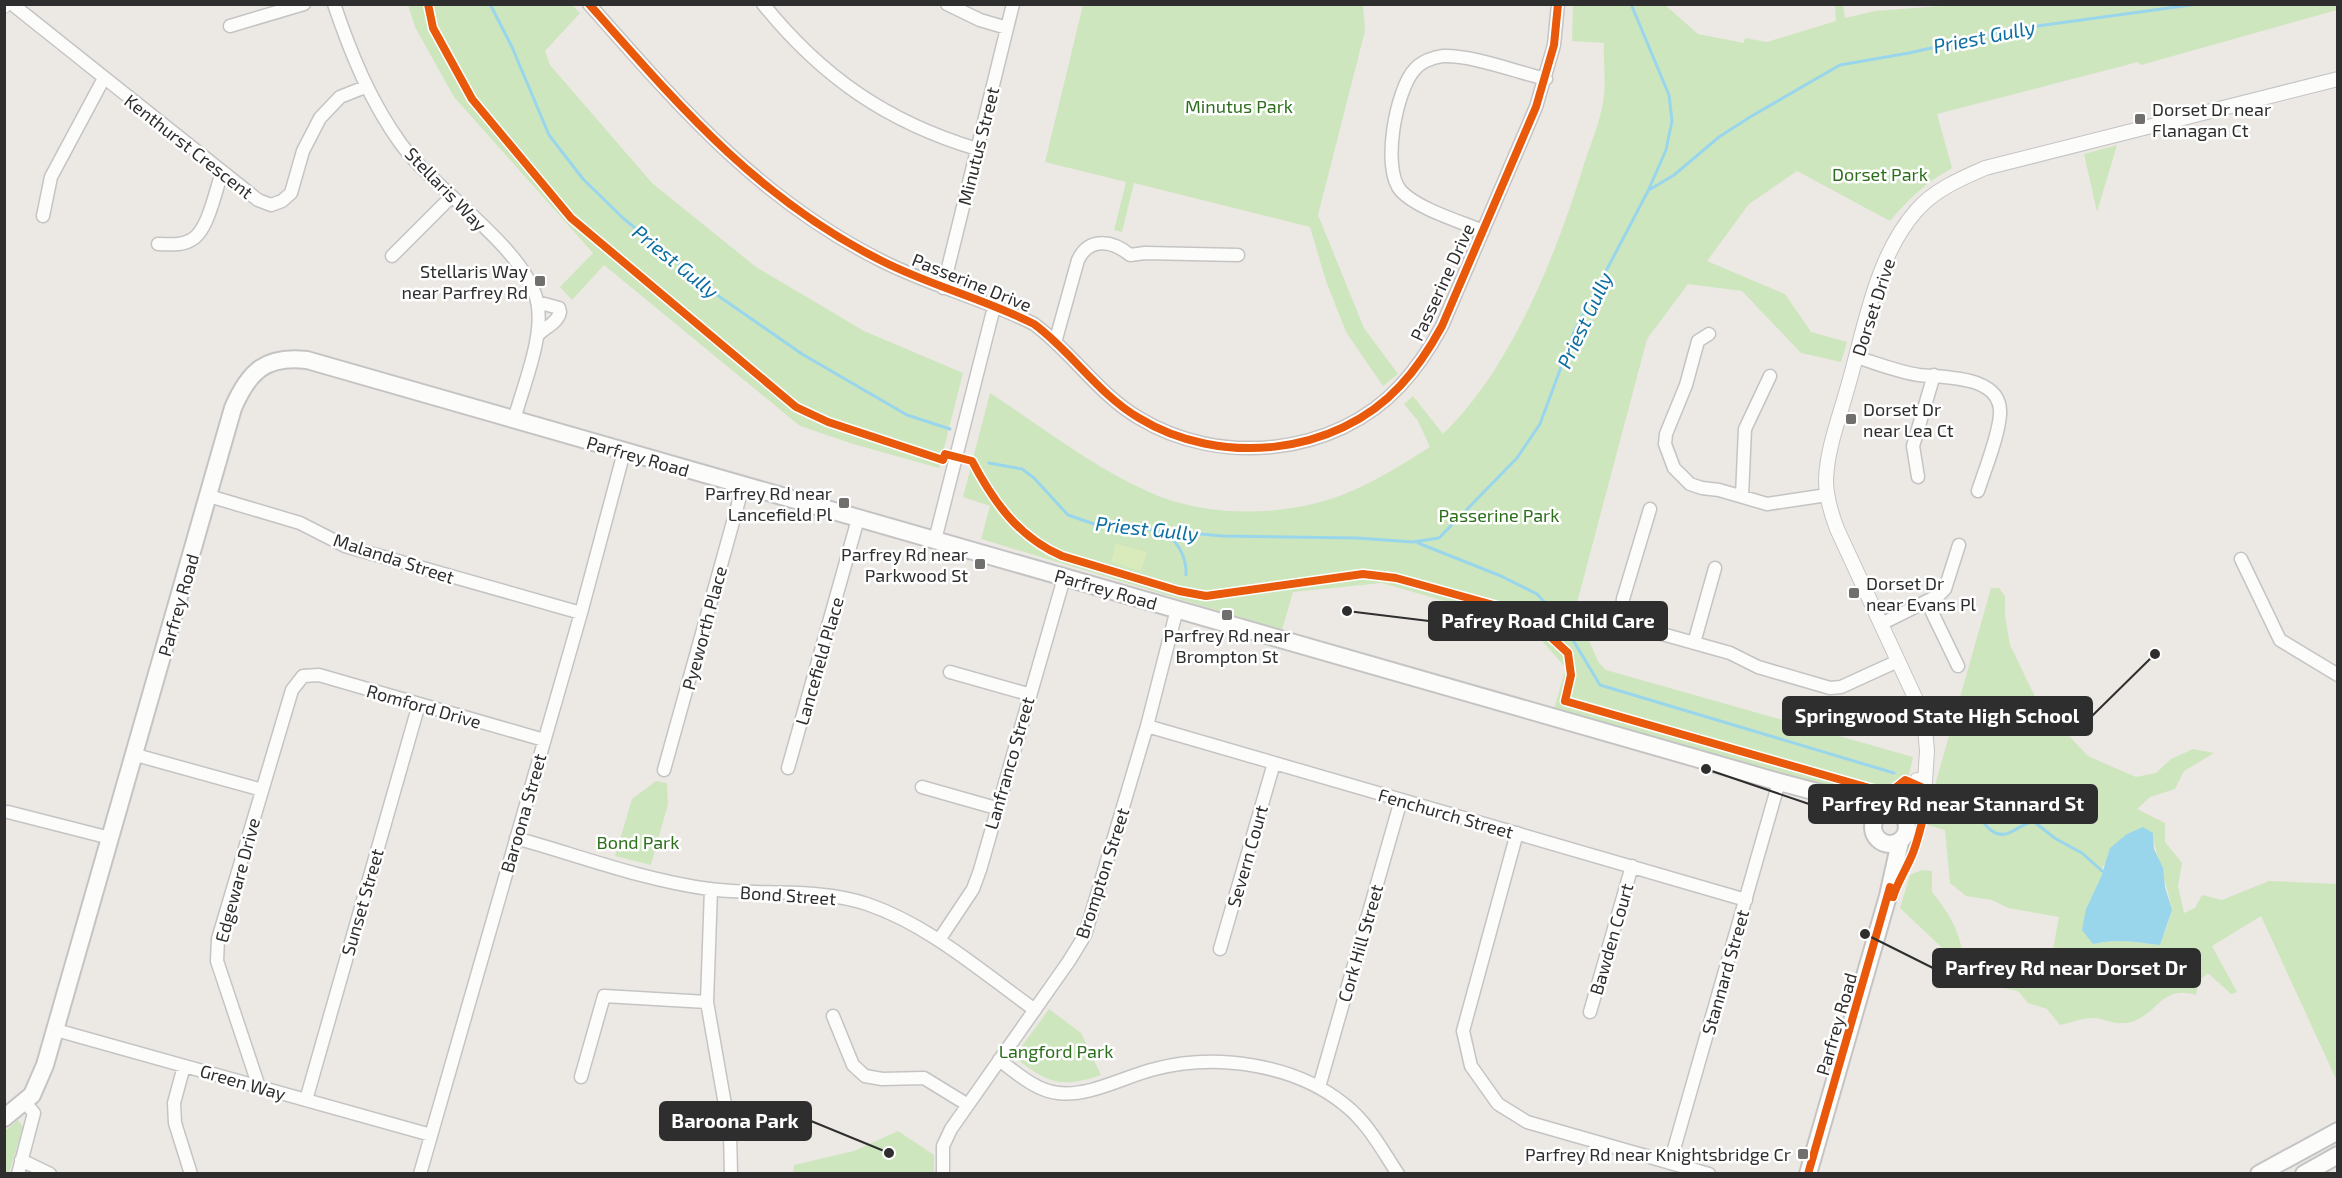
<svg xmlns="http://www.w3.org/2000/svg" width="2342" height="1178" viewBox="0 0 2342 1178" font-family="'Exo 2',sans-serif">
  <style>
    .green { fill: #cee6be; fill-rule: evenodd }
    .pitch { fill: #d9eabb }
    .water { fill: #99d6ec }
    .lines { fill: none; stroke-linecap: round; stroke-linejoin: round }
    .stream { stroke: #99d6ec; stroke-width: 3 }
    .minor-casing { stroke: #c5c4c5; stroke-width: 15 }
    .tertiary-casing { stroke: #c5c4c5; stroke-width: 16 }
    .secondary-casing { stroke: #c5c4c5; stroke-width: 20 }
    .minor { stroke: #fcfcfb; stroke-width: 12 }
    .tertiary { stroke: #fcfcfb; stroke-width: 14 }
    .secondary { stroke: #fcfcfb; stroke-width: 16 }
    .cycleway-casing { stroke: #fff; stroke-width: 11 }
    .cycleway { stroke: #e8590c; stroke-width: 8 }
    .poi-dot { fill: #706f6e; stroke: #fff; stroke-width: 2 }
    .labels { text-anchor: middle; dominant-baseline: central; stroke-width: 5; stroke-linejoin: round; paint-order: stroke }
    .park-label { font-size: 18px; fill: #2c6e1b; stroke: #fff }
    .poi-label { font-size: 18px; fill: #2e2e2e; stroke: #fff; text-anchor: end }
    .street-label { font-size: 18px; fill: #2e2e2e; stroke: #fff }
    .water-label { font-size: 20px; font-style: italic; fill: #0d6fa3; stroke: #fff }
    .leader { fill: none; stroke: #2e2e2e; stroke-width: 2 }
    .callout-dot { fill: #2e2e2e; stroke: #fff; stroke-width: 2 }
    .callout { fill: #2e2e2e; stroke: #2e2e2e; stroke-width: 2 }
    .callout-label { font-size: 20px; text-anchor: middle; font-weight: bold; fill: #fff }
  </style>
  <rect width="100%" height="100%" fill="#ece8e4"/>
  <path class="green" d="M1967 4 2337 5V10L2141 65 2138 62 1937 114 1952 168C1927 182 1908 199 1890 221L1797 171 1749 204 1707 261 1785 294 1811 332 1847 342 1841 362 1801 353 1742 291 1688 284 1647 339 1577 603 1589 607V620L1585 632 1599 663 1606 670 1913 757 1904 798 1890 805H1883L1554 709 1566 668 1528 625 1382 583 1293 592 1282 630 981 539 990 506 963 497 990 393C1042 427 1093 467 1149 492 1207 518 1283 517 1342 495 1373 483 1401 465 1430 447L1418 421 1404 404 1413 396 1443 434C1511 369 1557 253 1584 164 1590 146 1598 127 1602 107 1607 88 1603 64 1604 43L1572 41 1573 5H1665L1698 34 1744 43 1745 38 1767 42 1836 21 1835 5H1843L1845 18 1875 11Z
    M408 5H572L580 13 545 51 550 65 652 183 756 267 864 331 963 373 939 468 853 444 800 426 604 265 572 300 560 287 593 253 454 97 415 27Z
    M1083 5H1363L1365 31 1318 215 1364 328 1398 374 1383 386 1346 332 1326 281 1310 227 1134 183 1122 232 1114 230 1126 182 1045 162Z
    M2117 145 2097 212 2084 154Z
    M1991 588H1999L2005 596V616L2010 645 2038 703 2088 756 2136 777 2156 773 2171 759 2193 749 2214 753 2184 771 2175 789 2150 797 2137 809 2165 823V842L2182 863 2178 886 2184 913 2195 908 2202 895 2222 900 2269 881 2337 884V1081L2261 916 2212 946 2237 992 2231 994 2208 973 2199 981 2196 995C2159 984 2158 1018 2126 1023 2115 1025 2103 1018 2093 1018 2082 1018 2070 1023 2060 1025L2047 1009 2028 1003 2018 991 1998 987 1990 976H1972L1900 908 1910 875 1922 870 1932 871V892C1947 910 1957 927 1962 949L1969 953 2022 962 2053 949 2059 917 2008 908 1992 900 1966 896 1950 883 1945 830 1924 824ZM2153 833C2155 858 2168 883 2171 908 2172 918 2163 934 2160 945 2136 942 2117 938 2093 944L2086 909 2101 877 2103 866Z
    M656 781 667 783 668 804 651 865 615 856 632 799Z
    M1049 1009 1081 1033 1101 1075C1059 1089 1048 1083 1014 1057Z
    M18 1120 23 1127 9 1173H5V1131Z
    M898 1131 934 1155V1173H793L794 1165 854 1151Z"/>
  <path class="pitch" d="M1116 544 1147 552 1141 571 1111 562Z"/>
  <path class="water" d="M2143 827 2153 833 2154 849 2163 868 2165 887 2172 910 2160 945C2136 942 2117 938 2093 944L2082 930 2086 909 2101 877 2110 848 2127 834Z"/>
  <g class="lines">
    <path class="stream" d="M490 4 512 47 549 135 583 179 624 219 720 297 802 354 907 415 950 429
      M1649 190 1674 175 1719 137 1750 117 1840 65 1909 53 2015 29 2198 4
      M989 463 1022 469 1034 478 1068 515 1097 525 1223 536 1357 538 1413 542 1439 538 1517 458 1540 424 1574 332 1648 191 1666 150 1672 121 1669 95 1631 4
      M1160 532C1177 537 1187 558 1186 575
      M1418 543 1501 576 1537 594 1562 622 1600 685 1894 773
      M1963 798C1978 808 1988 844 2011 832 2019 828 2024 824 2033 821L2056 839 2082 853 2102 871"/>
    <defs>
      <path id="minor" d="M12 4 258 200 271 205 282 201 291 193 303 151 320 118 340 97 365 87
        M334 4C351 54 370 101 401 144 435 190 525 248 537 301 545 335 523 386 514 420
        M589 4C679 106 758 199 882 261 931 286 985 299 1034 324 1072 352 1098 394 1139 418 1219 467 1335 456 1400 386 1417 368 1430 348 1442 326L1536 107 1554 45 1558 4
        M763 4C822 77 887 122 977 149
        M947 4 980 20 1007 28
        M230 26 304 4
        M43 216 51 177 104 78
        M1483 231C1459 221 1418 209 1401 191 1381 169 1396 89 1415 69 1421 62 1433 57 1443 56 1473 55 1516 72 1546 79
        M158 244C169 244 181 246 191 240 208 232 216 189 222 172
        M392 256 451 197
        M943 288 1013 4
        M537 302 559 308 560 312C558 323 545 327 538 335
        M1709 334 1698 341 1686 385 1666 434 1665 444 1674 468 1690 484 1702 488 1719 490 1767 504 1827 495
        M1056 339 1078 260C1089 237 1112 240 1130 255L1145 253 1238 255
        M1856 357C1876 363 1898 372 1919 375 1945 378 2003 375 2000 415 1998 438 1985 469 1978 491
        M1918 477 1913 446 1934 375
        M209 496 300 523 345 546 581 613
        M1742 496 1745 429 1770 376
        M1650 509 1623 599 1622 608 1630 625 1730 653 1758 667 1830 688 1841 687 1898 661
        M935 540 994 307
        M2241 559 2280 640 2338 675
        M1927 602 1958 666
        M1881 624 1939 595 1945 589 1959 545
        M1694 643 1715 568
        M950 672 1028 694
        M1147 726 1746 900
        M136 755 262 790
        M788 768 858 519
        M664 770 743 486
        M922 787 996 808
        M8 812 110 838
        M1517 833 1463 1031 1471 1066 1498 1104 1527 1122 1709 1174
        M516 838C580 856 643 880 709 889 761 896 816 887 867 904 929 925 982 972 1035 1010
        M711 889 707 1002 730 1133 731 1174
        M939 940 973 889 980 870 1064 578
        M1220 949 1274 763
        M1590 1012 1632 866
        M833 1016 853 1065 865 1076 882 1079 924 1078 968 1105
        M56 1030 431 1135
        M999 1060C1017 1073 1036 1091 1058 1093 1090 1097 1125 1076 1155 1069 1216 1053 1295 1064 1345 1105 1368 1123 1382 1150 1398 1174
        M184 1066 174 1103 175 1123 191 1174
        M581 1077 604 996 707 1002
        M259 1087 217 961 218 939 292 690 303 676 319 675 544 740
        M1319 1087 1401 800
        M306 1100 419 704
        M21 1160 50 1174
        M1670 1163 1779 782
        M18 1174 34 1113 24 1101
        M420 1174 581 613 624 452
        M943 1174V1146L951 1129 1069 961 1085 935 1147 726 1177 609"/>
      <path id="tertiary" d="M4 6 5 4
        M1893 810 1911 795 1917 780
        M1905 818 1917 804 1925 782 1927 751 1924 717 1837 529C1831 513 1826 497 1826 480 1827 448 1840 416 1848 386 1865 328 1875 258 1916 211 1934 190 1960 179 1985 168L2338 79"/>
      <path id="secondary" d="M1873 827a17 17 0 1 1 34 0a17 17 0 1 1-34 0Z
        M4 1118 32 1095 45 1065 233 408C249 371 266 355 307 360L1779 782C1795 786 1812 791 1829 795 1848 800 1866 800 1882 812
        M1808 1174 1888 896 1900 842
        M2259 1174 2338 1131
        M2304 1174 2338 1155"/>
    </defs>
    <use href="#minor" class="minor-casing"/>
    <use href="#tertiary" class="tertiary-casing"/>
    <use href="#secondary" class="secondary-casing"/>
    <use href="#minor" class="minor"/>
    <use href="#tertiary" class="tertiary"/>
    <use href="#secondary" class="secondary"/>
    <defs>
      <path id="cycleway" d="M428 4 433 28 472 99 571 218 796 407 828 422 943 460 945 454 972 461C993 501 1019 538 1062 556L1179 591 1206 596 1363 574 1396 578 1508 609 1529 617 1568 653 1571 675 1565 701 1880 791 1890 792 1905 780 1930 791C1924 811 1921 831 1914 850 1908 867 1898 880 1893 897L1888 896
        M589 4C679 106 758 199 882 261 931 286 985 299 1034 324 1072 352 1098 394 1139 418 1219 467 1335 456 1400 386 1417 368 1430 348 1442 326L1536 107 1554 45 1558 4
        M1808 1174 1890 887"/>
    </defs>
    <use href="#cycleway" class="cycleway-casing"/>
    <use href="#cycleway" class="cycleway"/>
  </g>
  <g class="poi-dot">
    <rect x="2134" y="113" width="12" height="12" rx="3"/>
    <rect x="534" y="275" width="12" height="12" rx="3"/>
    <rect x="1845" y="413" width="12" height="12" rx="3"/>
    <rect x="838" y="497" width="12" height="12" rx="3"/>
    <rect x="974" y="558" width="12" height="12" rx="3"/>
    <rect x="1848" y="587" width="12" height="12" rx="3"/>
    <rect x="1221" y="609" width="12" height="12" rx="3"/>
    <rect x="1797" y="1148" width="12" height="12" rx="3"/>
  </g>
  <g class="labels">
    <g class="park-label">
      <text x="1239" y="106">Minutus Park</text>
      <text x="1880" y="174">Dorset Park</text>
      <text x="1499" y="515">Passerine Park</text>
      <text x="638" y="842">Bond Park</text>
      <text x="1056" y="1051">Langford Park</text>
    </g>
    <g class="poi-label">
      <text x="2152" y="109" text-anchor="start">Dorset Dr near<tspan x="2152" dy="21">Flanagan Ct</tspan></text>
      <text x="528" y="271">Stellaris Way<tspan x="528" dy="21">near Parfrey Rd</tspan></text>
      <text x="1863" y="409" text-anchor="start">Dorset Dr<tspan x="1863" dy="21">near Lea Ct</tspan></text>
      <text x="832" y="493">Parfrey Rd near<tspan x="832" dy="21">Lancefield Pl</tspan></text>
      <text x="968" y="554">Parfrey Rd near<tspan x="968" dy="21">Parkwood St</tspan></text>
      <text x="1866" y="583" text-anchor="start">Dorset Dr<tspan x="1866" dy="21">near Evans Pl</tspan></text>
      <text x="1227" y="635" text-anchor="middle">Parfrey Rd near<tspan x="1227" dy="21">Brompton St</tspan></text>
      <text x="1791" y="1154">Parfrey Rd near Knightsbridge Cr</text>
    </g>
    <g class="street-label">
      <text transform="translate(189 146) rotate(38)">Kenthurst Crescent</text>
      <text transform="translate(978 146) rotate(-76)">Minutus Street</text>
      <text transform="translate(446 189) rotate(46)">Stellaris Way</text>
      <text transform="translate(972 282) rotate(22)">Passerine Drive</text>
      <text transform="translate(1442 282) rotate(-65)">Passerine Drive</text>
      <text transform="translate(1873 307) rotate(-72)">Dorset Drive</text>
      <text transform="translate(638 456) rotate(16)">Parfrey Road</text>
      <text transform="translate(394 558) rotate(18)">Malanda Street</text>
      <text transform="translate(1106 589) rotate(16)">Parfrey Road</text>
      <text transform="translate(178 605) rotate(-74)">Parfrey Road</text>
      <text transform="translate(704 628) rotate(-75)">Pyeworth Place</text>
      <text transform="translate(819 661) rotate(-74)">Lancefield Place</text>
      <text transform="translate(424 706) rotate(16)">Romford Drive</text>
      <text transform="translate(1009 763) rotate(-74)">Lanfranco Street</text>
      <text transform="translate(523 813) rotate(-74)">Baroona Street</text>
      <text transform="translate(1446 813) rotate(16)">Fenchurch Street</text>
      <text transform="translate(1247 856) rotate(-74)">Severn Court</text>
      <text transform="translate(1102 873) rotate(-72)">Brompton Street</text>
      <text transform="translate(237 880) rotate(-75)">Edgeware Drive</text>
      <text transform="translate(788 895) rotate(4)">Bond Street</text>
      <text transform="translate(362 902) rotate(-74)">Sunset Street</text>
      <text transform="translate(1611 939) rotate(-74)">Bawden Court</text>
      <text transform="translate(1360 943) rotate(-74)">Cork Hill Street</text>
      <text transform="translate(1725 972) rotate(-74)">Stannard Street</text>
      <text transform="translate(1836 1024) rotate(-74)">Parfrey Road</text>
      <text transform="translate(243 1082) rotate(16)">Green Way</text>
    </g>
    <g class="water-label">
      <text transform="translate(1984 36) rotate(-11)">Priest Gully</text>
      <text transform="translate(676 261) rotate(39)">Priest Gully</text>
      <text transform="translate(1584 320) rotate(-65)">Priest Gully</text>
      <text transform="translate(1147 528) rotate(6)">Priest Gully</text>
    </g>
  </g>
  <path class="leader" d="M1347 611L1429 621M2155 654L2092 716M1706 769L1809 804M1865 934L1933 968M889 1153L811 1121"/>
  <g class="callout-dot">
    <circle cx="1347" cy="611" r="6"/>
    <circle cx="2155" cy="654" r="6"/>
    <circle cx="1706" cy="769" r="6"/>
    <circle cx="1865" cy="934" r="6"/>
    <circle cx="889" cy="1153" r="6"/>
  </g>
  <g class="callout">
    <rect x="1429" y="602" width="238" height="38" rx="6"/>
    <rect x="1783" y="697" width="309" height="38" rx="6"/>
    <rect x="1809" y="785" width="288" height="38" rx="6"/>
    <rect x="1933" y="949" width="267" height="38" rx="6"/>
    <rect x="660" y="1102" width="151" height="38" rx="6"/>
  </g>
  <g class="callout-label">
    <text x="1548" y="628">Pafrey Road Child Care</text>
    <text x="1937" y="723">Springwood State High School</text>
    <text x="1953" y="811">Parfrey Rd near Stannard St</text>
    <text x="2066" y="975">Parfrey Rd near Dorset Dr</text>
    <text x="735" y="1128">Baroona Park</text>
  </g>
  <rect width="2342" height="1178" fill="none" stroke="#2e2e2e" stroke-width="12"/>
</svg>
